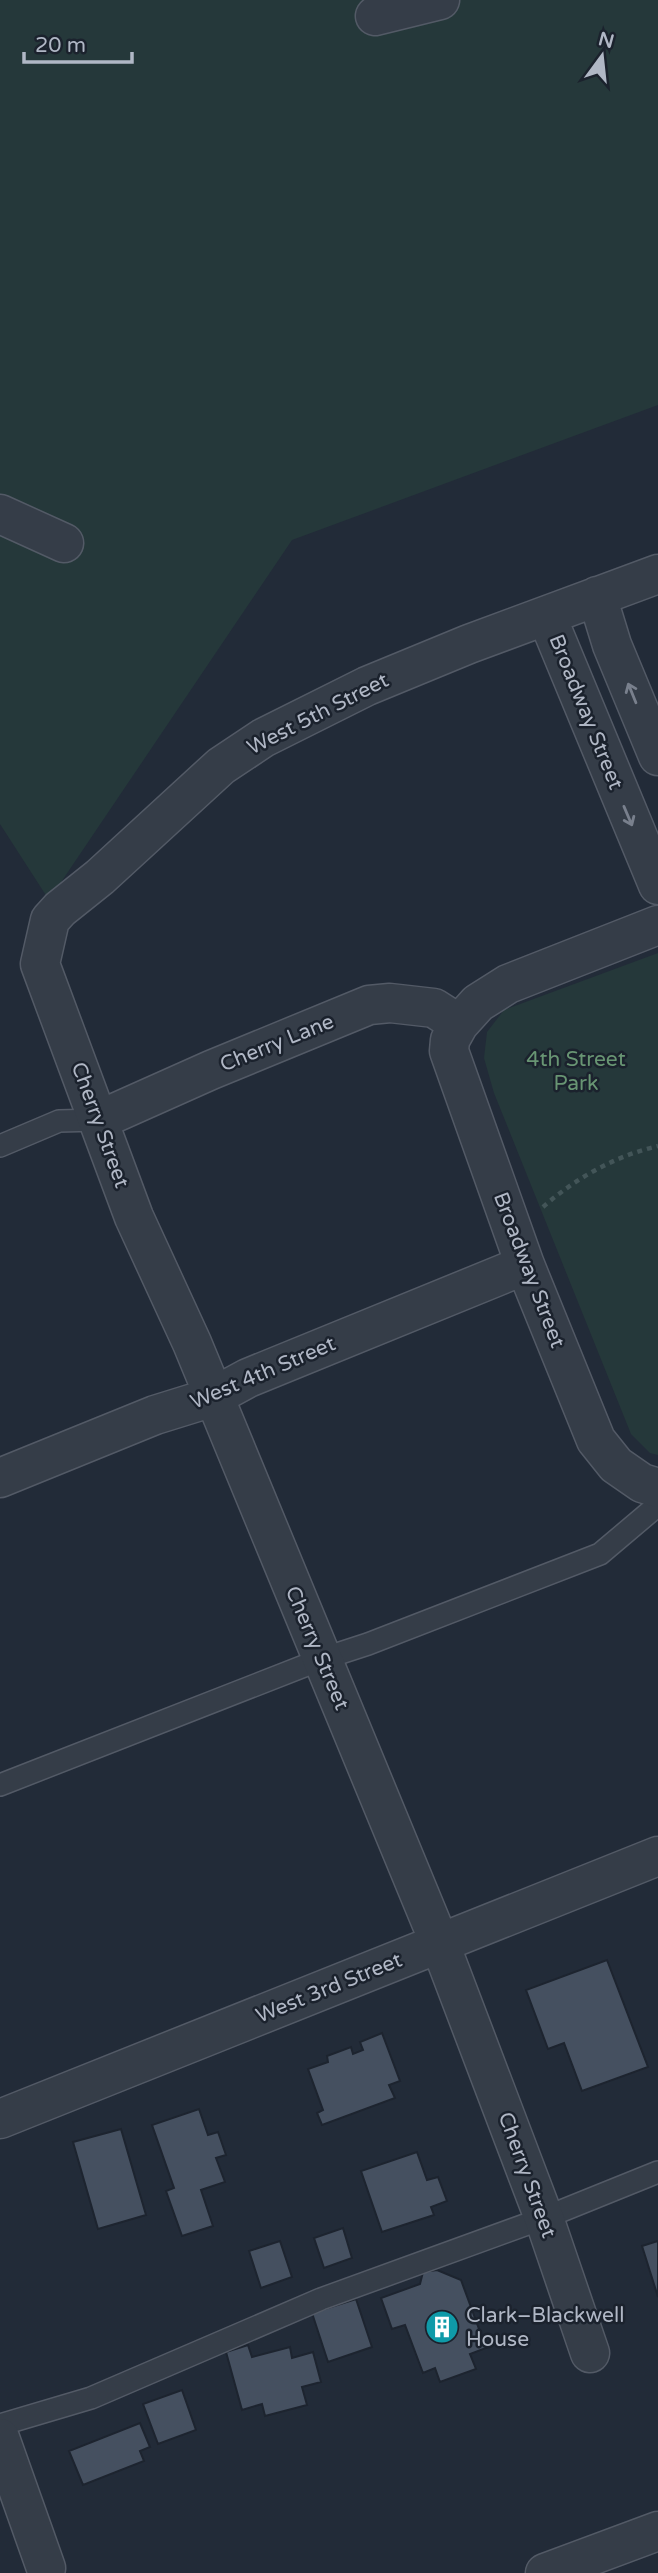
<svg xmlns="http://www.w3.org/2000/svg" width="658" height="2573" viewBox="0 0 658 2573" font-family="'Varela Round',sans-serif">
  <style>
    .green { fill: #25383a }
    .building { fill: #455060; stroke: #1d242f; stroke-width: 2 }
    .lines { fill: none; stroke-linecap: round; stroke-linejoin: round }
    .lane-casing { stroke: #535a66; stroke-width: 24 }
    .street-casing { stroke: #535a66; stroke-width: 41 }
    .path { stroke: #435558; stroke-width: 4.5; stroke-dasharray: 5 5; stroke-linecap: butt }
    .lane { stroke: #353d48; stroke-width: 21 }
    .street { stroke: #353d48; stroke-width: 38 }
    .oneway { stroke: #79808d }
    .labels { text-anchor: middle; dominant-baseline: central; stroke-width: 5; stroke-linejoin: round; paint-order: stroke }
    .street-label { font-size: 21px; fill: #b0b7c5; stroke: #1b222d }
    .park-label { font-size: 21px; fill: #689573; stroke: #1b222d }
    .poi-label { font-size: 21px; fill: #b0b7c5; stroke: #1b222d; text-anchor: start }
  </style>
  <rect width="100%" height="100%" fill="#222b38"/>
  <path class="green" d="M0 0H658V405L292 540 49 900 0 824Z
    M658 953V1455L650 1453 631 1434 494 1093 484 1058 487 1032 504 1010Z"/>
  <path class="building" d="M607 1960 648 2067 582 2091 564 2043 548 2049 526 1990Z
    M382 2033 400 2081 389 2085 395 2098 322 2125 317 2113 323 2110 308 2069 328 2062 327 2056 351 2047 353 2054 363 2050 360 2042Z
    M199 2109 208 2135 218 2132 226 2155 216 2158 225 2182 201 2190 213 2226 182 2236 166 2191 174 2188 152 2125Z
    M121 2129 146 2215 98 2229 73 2142Z
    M417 2152 427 2180 438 2177 447 2201 431 2207 434 2215 382 2232 361 2171Z
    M343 2228 352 2258 324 2268 314 2238Z
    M280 2241 292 2277 261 2288 249 2251Z
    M658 2241V2297L642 2246Z
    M437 2270 461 2280 486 2348 470 2354 476 2369 440 2382 435 2368 423 2373 405 2325 392 2329 381 2298 420 2284 423 2272Z
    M356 2299 372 2347 328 2362 312 2313Z
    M248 2345 252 2357 290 2347 292 2358 313 2352 321 2382 302 2387 307 2405 265 2416 262 2404 242 2410 226 2352Z
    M182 2390 196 2430 158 2444 143 2404Z
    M140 2423 150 2447 140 2451 144 2461 83 2485 69 2451Z"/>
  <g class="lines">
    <defs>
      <path id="lane" d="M0 1146 59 1121 99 1120
        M0 1785 322 1659 368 1644 600 1554 658 1505
        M0 2425 91 2398 321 2299 544 2218 658 2172"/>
      <path id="street" d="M375 16 440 0
        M0 514 64 543
        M597 596 612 645 658 756
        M547 617 658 885
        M658 925 508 984 478 1003 459 1024 450 1040 449 1051 525 1265 596 1440 616 1465 642 1483 658 1488
        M99 1120 211 1070 369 1005 390 1003 434 1008 459 1024
        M0 1478 155 1415 213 1397 248 1378 525 1265
        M0 2119 658 1856
        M590 2353 544 2218 440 1944 192 1343 134 1217 40 964 50 920 60 909 100 877 221 766 263 738 367 686 469 644 658 574
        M0 2438 46 2568
        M545 2573 658 2531"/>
    </defs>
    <use href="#lane" class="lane-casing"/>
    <use href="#street" class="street-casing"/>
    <path class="path" d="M543 1207C576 1178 615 1156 658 1146"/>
    <use href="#lane" class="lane"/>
    <use href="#street" class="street"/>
  </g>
  <defs><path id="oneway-shaft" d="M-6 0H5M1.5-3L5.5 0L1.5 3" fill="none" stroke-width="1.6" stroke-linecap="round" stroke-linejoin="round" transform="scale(1.75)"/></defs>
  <g class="oneway">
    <use href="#oneway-shaft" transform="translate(632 693) rotate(-112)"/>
    <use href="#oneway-shaft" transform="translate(628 816) rotate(67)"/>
  </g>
  <defs>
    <symbol id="building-disc" viewBox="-11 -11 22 22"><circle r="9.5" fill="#0f9aa8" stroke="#1b222d"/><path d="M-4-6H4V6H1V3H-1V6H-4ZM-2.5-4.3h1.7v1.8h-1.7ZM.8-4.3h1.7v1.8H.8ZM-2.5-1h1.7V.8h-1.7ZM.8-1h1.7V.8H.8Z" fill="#fff"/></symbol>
  </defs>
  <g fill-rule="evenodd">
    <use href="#building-disc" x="423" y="2308" width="38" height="38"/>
  </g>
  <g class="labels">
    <g class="street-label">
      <text transform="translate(586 712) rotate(68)">Broadway Street</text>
      <text transform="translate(318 714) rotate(-27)">West 5th Street</text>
      <text transform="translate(277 1043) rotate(-22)">Cherry Lane</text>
      <text transform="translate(100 1125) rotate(70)">Cherry Street</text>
      <text transform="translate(529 1270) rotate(69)">Broadway Street</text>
      <text transform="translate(263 1373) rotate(-23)">West 4th Street</text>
      <text transform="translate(317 1648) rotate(67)">Cherry Street</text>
      <text transform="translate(329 1988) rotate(-22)">West 3rd Street</text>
      <text transform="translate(527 2175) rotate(70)">Cherry Street</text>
    </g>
    <g class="park-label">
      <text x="576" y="1059">4th Street<tspan x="576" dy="24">Park</tspan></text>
    </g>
    <g class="poi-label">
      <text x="466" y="2315">Clark–Blackwell<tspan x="466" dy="24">House</tspan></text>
    </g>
  </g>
  <g transform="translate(602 56) rotate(15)" stroke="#1b222d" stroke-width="5" paint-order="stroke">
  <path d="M0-5L12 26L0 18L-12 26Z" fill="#b0b7c5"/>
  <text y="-10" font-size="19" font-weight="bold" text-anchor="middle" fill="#b0b7c5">N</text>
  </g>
  <path d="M24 52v10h108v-10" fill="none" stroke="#b0b7c5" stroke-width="3.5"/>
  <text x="35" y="52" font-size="21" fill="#b0b7c5" stroke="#1b222d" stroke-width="5" paint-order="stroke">20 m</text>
</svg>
